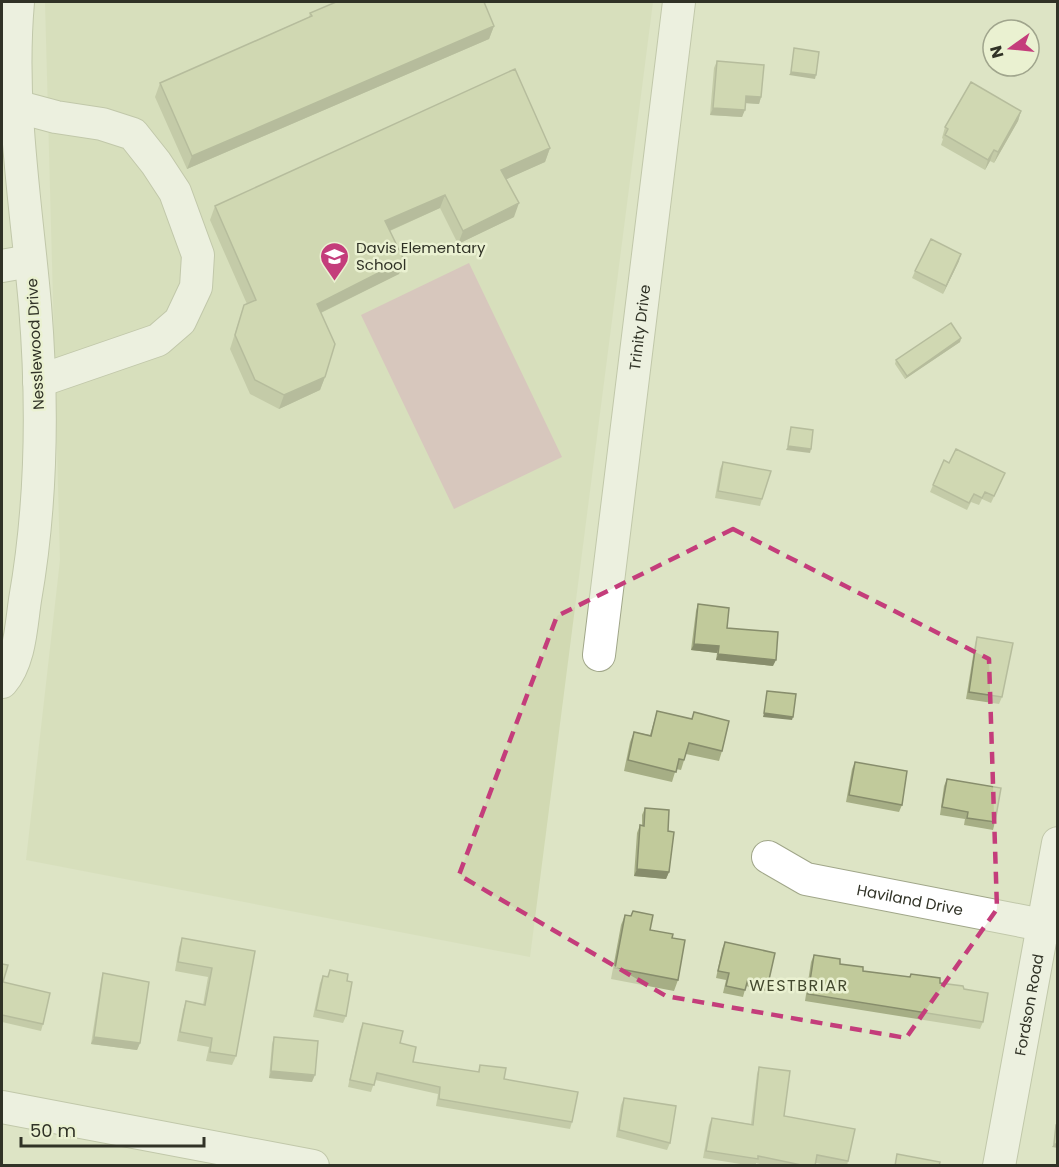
<svg xmlns="http://www.w3.org/2000/svg" width="1059" height="1167" viewBox="0 0 1059 1167" font-family="Poppins,sans-serif">
  <style>
    .built { fill: #d1d9b2 }
    .green { fill: #d0a4b3 }
    .lines { fill: none; stroke-linecap: round; stroke-linejoin: round }
    .minor-casing { stroke: #a0a689; stroke-width: 34 }
    .minor { stroke: #fff; stroke-width: 32 }
    .wall { fill: #a6ae85 }
    .shaded-wall { fill: #878d6c }
    .building { fill: #c1ca9b; stroke: #878d6c; stroke-width: 1.5 }
    .marked { fill: none; stroke: #c43d7b; stroke-width: 4.5; stroke-dasharray: 12 8; stroke-linejoin: round }
    .labels { text-anchor: middle; dominant-baseline: central; stroke-width: 5; stroke-linejoin: round; paint-order: stroke }
    .poi-label { font-size: 15px; fill: #303226; stroke: #eaf1d1; text-anchor: start }
    .street-label { font-size: 15px; fill: #303226; stroke: #eaf1d1 }
    .neighbourhood-label { font-size: 16px; letter-spacing: 1.5px; fill: #44492f; stroke: #eaf1d1 }
  </style>
  <rect width="100%" height="100%" fill="#dde4c5"/>
  <path class="built" d="M45 2H653L530 957 26 860 60 560Z"/>
  <path class="green" d="M469 263 562 457 454 509 361 315Z"/>
  <g class="lines">
    <defs>
      <g id="minor">
        <path d="M15 106 56 117 102 124 133 134 156 163 175 192 198 255 196 287 180 321 158 340 39 381"/>
        <path d="M2 266 30 261"/>
        <path id="s1" d="M599 655 679 2"/>
        <path d="M2 682C20 661 21 627 25 600 42 503 43 403 35 305 26 203 9 104 18 2"/>
        <path id="s2" d="M768 857 806 879 1058 928"/>
        <path d="M2 1107 313 1166"/>
        <path id="s3" d="M999 1166 1058 843"/>
      </g>
    </defs>
    <use href="#minor" class="minor-casing"/>
    <use href="#minor" class="minor"/>
  </g>
  <path class="wall" d="M310 13 494 26 489 39 187 169 155 97 160 83 309 17Z
    M717 61 761 97 759 104 746 103 742 117 710 115 714 68Z
    M1021 111 1018 121 994 163 990 161 985 170 941 145 943 139 942 138 945 127Z
    M550 148 545 162 506 179 514 217 458 244 440 208 390 231 404 260 399 274 321 313 325 377 320 390 279 409 250 394 230 349 244 305 247 304 210 220 215 206Z
    M959 261 943 294 912 278 915 271Z
    M961 338 960 342 905 379 895 364 896 360Z
    M723 462 762 499 760 506 715 498 720 469Z
    M949 463 1002 480 991 503 982 499 979 505 971 502 967 510 930 492 933 485Z
    M698 604 727 628 773 666 716 660 717 653 691 650 696 611Z
    M977 637 1002 697 999 704 966 699 975 644Z
    M657 711 692 719 694 712 722 751 719 761 686 754 681 770 676 769 672 782 624 771 630 742 634 732 650 735Z
    M855 762 902 805 899 812 846 802 852 769Z
    M947 779 995 822 993 830 964 825 965 819 940 815 944 786Z
    M645 808 668 831 669 872 666 879 634 876 637 833 640 825 642 826V815Z
    M633 911 650 930 672 938 678 980 674 991 611 979 621 925 625 915 631 916Z
    M182 938 255 951 236 1056 232 1065 206 1061 209 1047 177 1041 183 1010 186 1001 203 1005 208 977 175 971 179 947Z
    M725 942 768 984 766 991 746 986 743 997 723 993 726 980 716 978 722 949Z
    M814 955 863 971 909 977 911 974 940 983 964 989 983 1022 980 1029 805 1001 811 962Z
    M2 964 3 982 43 1024 41 1031 2 1022Z
    M330 970 347 981 346 1016 343 1023 313 1017 320 983 323 976 327 977Z
    M103 973 140 1043 137 1050 91 1044 101 980Z
    M363 1023 400 1043 413 1062 478 1072 480 1065 572 1122 570 1129 436 1106 438 1094 375 1080 371 1092 348 1087 360 1030Z
    M274 1037 312 1082 269 1078 272 1044Z
    M759 1067 784 1116 848 1161 847 1166H831L816 1163 815 1166H767L756 1163V1166H753L703 1158 709 1125 712 1118 751 1124 757 1074Z
    M624 1098 670 1143 667 1150 616 1137 621 1105Z"/>
  <path class="shaded-wall" d="M494 26 489 39 187 169 192 156Z
    M791 72 816 75 815 79 789 75Z
    M746 96 761 97 759 104 744 103Z
    M713 108 745 110 742 117 710 115Z
    M1021 111 1018 121 994 163 998 152Z
    M550 148 545 162 496 184 501 170Z
    M994 150 990 161 985 170 988 160Z
    M445 195 440 208 380 235 385 221Z
    M519 203 514 217 458 244 463 231Z
    M961 254 959 261 943 294 946 286Z
    M404 260 399 274 312 317 317 304Z
    M961 338 960 342 905 379 907 376Z
    M325 377 320 390 279 409 284 395Z
    M788 446 811 449 810 453 786 450Z
    M694 644 719 646 717 653 691 650Z
    M718 654 776 660 773 666 716 660Z
    M764 713 793 717 792 720 763 717Z
    M637 869 669 872 666 879 634 876Z
    M94 1037 140 1043 137 1050 91 1044Z
    M271 1071 315 1075 312 1082 269 1078Z
    M1054 1144H1058V1148L1052 1147Z"/>
  <path class="building" d="M336 2H484L494 26 192 156 160 83 312 16 310 13Z
    M794 48 819 52 816 75 791 72Z
    M717 61 764 65 761 97 746 96 745 110 713 108Z
    M515 69 550 148 501 170 519 203 463 231 445 195 385 221 404 260 317 304 335 344 325 377 284 395 255 380 235 335 244 305 256 300 215 206Z
    M971 82 1021 111 998 152 994 150 988 160 945 135 948 129 945 127Z
    M931 239 961 254 946 286 915 271Z
    M951 323 961 338 907 376 896 360Z
    M791 427 813 430 811 449 788 446Z
    M956 449 1005 473 994 496 985 492 982 498 974 494 969 503 933 485 944 460 949 463Z
    M723 462 771 471 762 499 718 491Z
    M698 604 729 608 727 628 778 632 776 660 718 654 719 646 694 644Z
    M977 637 1013 643 1002 697 969 692Z
    M767 691 796 694 793 717 764 713Z
    M657 711 692 719 694 712 729 721 722 751 689 743 684 760 679 759 676 772 628 760 634 732 651 736Z
    M855 762 907 771 902 805 849 795Z
    M947 779 1001 788 995 822 967 818 968 812 942 807Z
    M645 808 669 810 668 831 674 832 669 872 637 869 640 825 644 826Z
    M633 911 653 915 650 930 673 934 672 938 685 940 678 980 615 968 625 915 631 916Z
    M182 938 255 951 236 1056 210 1052 212 1038 180 1032 186 1001 205 1005 212 968 178 962Z
    M725 942 775 953 768 984 748 979 745 990 726 986 729 973 718 971Z
    M814 955 840 959V964L863 967V971L910 977 911 974 940 978V983L963 986 964 989 988 993 983 1022 808 994Z
    M2 964 8 965 3 982 50 993 43 1024 2 1015Z
    M330 970 348 974 347 981 352 982 346 1016 316 1010 323 976 328 977Z
    M103 973 149 982 140 1043 94 1037Z
    M363 1023 403 1031 400 1043 416 1047 413 1062 479 1072 480 1065 506 1068 504 1079 578 1092 572 1122 439 1099 440 1087 377 1073 374 1085 350 1080Z
    M274 1037 318 1041 315 1075 271 1071Z
    M759 1067 790 1071 784 1116 855 1129 848 1161 817 1155 815 1166H806L758 1156V1159L706 1151 712 1118 753 1125Z
    M624 1098 676 1106 670 1143 619 1130Z
    M1056 1125H1058V1144H1054Z
    M897 1154 940 1162 939 1166H895Z"/>
  <path d="M0 0H1059V1167H0ZM733 529 989 659 997 909 906 1038 666 996 459 875 557 616Z" fill="#dde4c5" fill-opacity=".55" fill-rule="evenodd"/>
  <path class="marked" d="M733 529 989 659 997 909 906 1038 666 996 459 875 557 616Z"/>
  <defs>
    <symbol id="school-pin" viewBox="-11 -11 22 30"><path d="M0 17L-7.5 6A9.5 9.5 0 1 1 7.5 6Z" fill="#c43d7b" stroke="#eaf1d1"/><path d="M0-5L7-2L0 1L-7-2ZM-4 1L0 2.5L4 1V4Q0 6-4 4Z" fill="#fff"/></symbol>
  </defs>
  <g fill-rule="evenodd">
    <use href="#school-pin" x="318" y="240" width="33" height="45"/>
  </g>
  <g class="labels">
    <g class="poi-label">
      <text x="356" y="247">Davis Elementary<tspan x="356" dy="17">School</tspan></text>
    </g>
    <g class="street-label">
      <text stroke="none"><textPath href="#s1" startOffset="330">Trinity Drive</textPath></text>
      <text transform="translate(35 344) rotate(-93)">Nesslewood Drive</text>
      <text stroke="none"><textPath href="#s2" startOffset="150">Haviland Drive</textPath></text>
      <text stroke="none"><textPath href="#s3" startOffset="164">Fordson Road</textPath></text>
    </g>
    <g class="neighbourhood-label">
      <text x="799" y="985">WESTBRIAR</text>
    </g>
  </g>
  <rect width="1059" height="1167" fill="none" stroke="#303226" stroke-width="6"/>
  <g transform="translate(1011 48) rotate(255)"><circle r="28" fill="#eaf1d1" stroke="#a0a58d" stroke-width="1.5"/>
  <path d="M0-4.5L10 22L0 15L-10 22Z" fill="#c43d7b"/>
  <text y="-9" font-size="16" font-weight="bold" text-anchor="middle" fill="#303226">N</text>
  </g>
  <path d="M21 1137v9h183v-9" fill="none" stroke="#303226" stroke-width="3"/>
  <text x="30" y="1137" font-size="18" fill="#303226" stroke="#eaf1d1" stroke-width="4.5" paint-order="stroke">50 m</text>
</svg>
